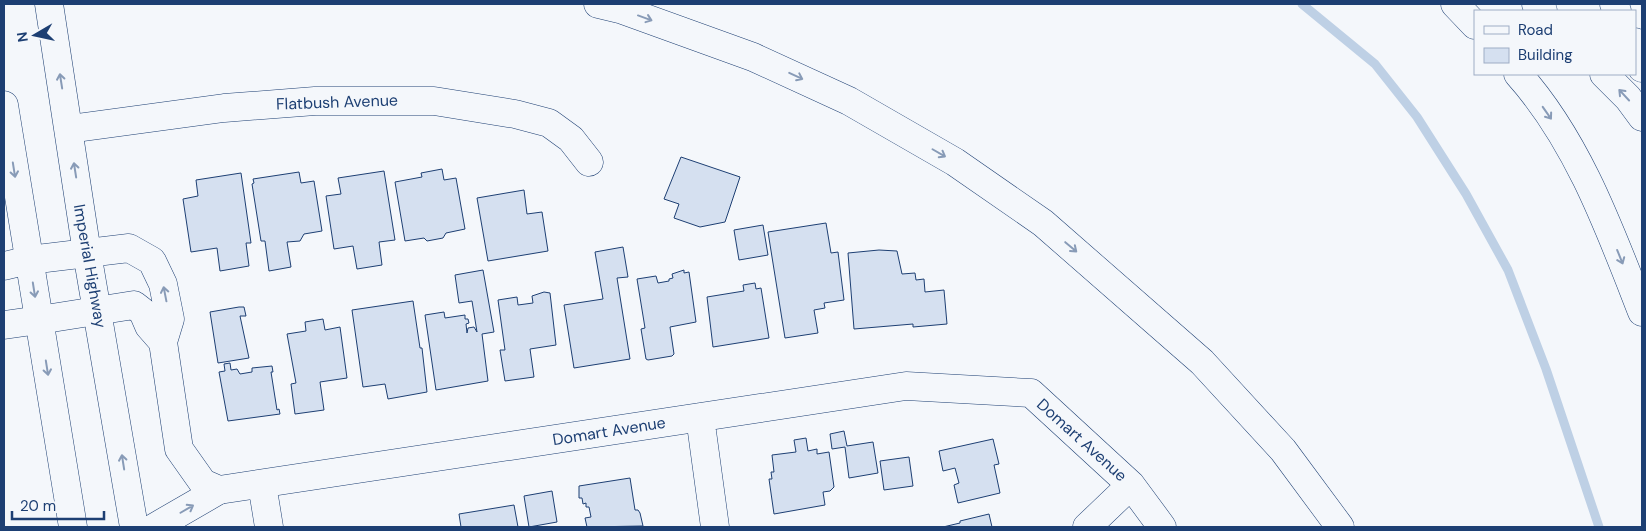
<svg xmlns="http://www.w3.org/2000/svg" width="1646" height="531" viewBox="0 0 1646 531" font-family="'DM Sans',sans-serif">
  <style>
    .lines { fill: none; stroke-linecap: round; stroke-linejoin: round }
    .stream { stroke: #bed0e5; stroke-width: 9 }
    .building { fill: #d5e0f0; stroke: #1d3f73 }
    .minor-casing { stroke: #1d3f73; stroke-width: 29 }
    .major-casing { stroke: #1d3f73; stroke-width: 29 }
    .highway-casing { stroke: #1d3f73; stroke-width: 29 }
    .minor { stroke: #f4f7fb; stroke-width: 28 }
    .major { stroke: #f4f7fb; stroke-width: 28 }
    .highway { stroke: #f4f7fb; stroke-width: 28 }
    .oneway { stroke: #889bb7 }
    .labels { text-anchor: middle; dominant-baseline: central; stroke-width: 4; stroke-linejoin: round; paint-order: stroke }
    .street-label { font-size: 16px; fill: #1d3f73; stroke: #f4f7fb }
  </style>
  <rect width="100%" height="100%" fill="#f4f7fb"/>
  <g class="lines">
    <path class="stream" d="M1302 4 1375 64 1417 117 1466 194 1508 270 1546 369 1599 527"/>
  </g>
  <path class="building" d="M681 157 740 177 725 222 700 227 674 218 679 204 664 199Z
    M442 169 444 180 456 178 465 229 446 233 443 238 427 241 424 238 405 241 395 182 422 177 421 173Z
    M384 171 395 240 379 242 382 265 357 269 353 246 334 249 326 196 341 194 338 178Z
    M299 172 301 183 314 181 322 231 304 234 300 241 287 242 291 267 269 271 265 241H261L252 184 254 183 253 179Z
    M241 173 251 243H246L249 266 220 271 217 248 191 252 183 199 198 196 196 180Z
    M524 190 527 214 542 212 548 251 488 261 477 198Z
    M826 223 831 253 838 252 844 300 824 303 825 308 814 310 818 333 785 338 768 232Z
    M763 225 768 255 739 260 734 230Z
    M623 247 628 277 617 278 630 359 574 368 564 305 603 299 595 252Z
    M879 250 897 251 902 274 915 273 916 280 924 279 925 292 944 290 947 324 913 327V324L854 329 848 253Z
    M483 270 494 332 482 334 488 381 436 390 425 315 444 312 445 318 465 315V319H468L469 323 466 324 467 333 468 328 474 327 477 332 472 301 459 303 455 275Z
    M684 270V273L689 272 696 322 670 327 674 354 672 356 648 360 646 359 641 329 645 328 637 279 656 276 658 283 669 281V279L673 278 672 274Z
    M755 283 756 289 761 288 769 338 713 347 707 297 744 291 743 285Z
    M544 292 550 293 556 345 530 349 534 377 505 381 500 350H505L498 300 517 297 518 305 533 303 532 296Z
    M413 301 420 348H422L427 392 388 399 385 384 363 387 352 310Z
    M239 307H244L246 316H240L249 358 218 363 210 312Z
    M323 319 325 330 340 327 347 378 320 382 324 410 295 414 291 384 296 383 287 334 306 331 305 322Z
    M230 363 231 370 237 369 240 374 252 372V368L272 366 273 372H271L277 410 279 409 280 414 228 421 219 372 225 371 224 364Z
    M844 431 847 446 873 442 878 473 849 478 845 447 832 449 830 434Z
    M806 438 808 451 817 449V454L829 452 834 487 830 491 823 492 825 505 774 514 769 479H772L771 472H774L772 455 796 452 794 440Z
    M993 439 999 464 994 465 1000 493 958 503 954 485 959 483 955 468 943 471 939 451Z
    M909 457 913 486 884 490 880 461Z
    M630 478 635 510H638L640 513 643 526 587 527 585 518 591 517 589 507H586V503L583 504 582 498H579V486Z
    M552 491 557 522 529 527 524 496Z
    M514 505 518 527H461L459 514Z
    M989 514 992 527H943L960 523V521Z"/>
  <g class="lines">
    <defs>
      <path id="minor" d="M69 129 224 108 315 101H434L515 114 549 123 571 139 589 162
        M29 260 129 248 152 261 163 284 170 319 163 342 179 449 203 483 219 490 906 386 1031 393 1131 485 1162 527
        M39 320 134 305 143 312 149 326 163 342
        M700 417 715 527
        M262 484 269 527
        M1087 527 1131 485"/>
      <path id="major" d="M49 4 87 253 134 527
        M4 105 73 527
        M155 527 219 490"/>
      <path id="highway" d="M598 4 623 10 753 57 849 101 955 162 1043 223 1202 362 1283 450 1340 527
        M1455 4 1475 25
        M1536 4 1543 11
        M1614 4 1617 11
        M1635 42 1642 68
        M1518 74C1578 141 1610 230 1642 312
        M1604 74 1628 98 1642 117
        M4 266 29 260
        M4 325 39 320"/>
    </defs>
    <use href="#minor" class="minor-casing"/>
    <use href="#major" class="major-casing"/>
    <use href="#highway" class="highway-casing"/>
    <use href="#minor" class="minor"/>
    <use href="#major" class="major"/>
    <use href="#highway" class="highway"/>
  </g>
  <defs><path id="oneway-shaft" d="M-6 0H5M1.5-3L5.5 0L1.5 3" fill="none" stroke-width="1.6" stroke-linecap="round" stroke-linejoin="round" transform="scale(1.25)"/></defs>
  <g class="oneway">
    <use href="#oneway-shaft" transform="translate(645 18) rotate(20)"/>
    <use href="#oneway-shaft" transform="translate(796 76) rotate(25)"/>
    <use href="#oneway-shaft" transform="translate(61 81) rotate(-99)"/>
    <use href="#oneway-shaft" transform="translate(1624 95) rotate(-133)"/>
    <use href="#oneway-shaft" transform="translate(1547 113) rotate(55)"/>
    <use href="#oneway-shaft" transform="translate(939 153) rotate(30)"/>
    <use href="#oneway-shaft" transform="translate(14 170) rotate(81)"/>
    <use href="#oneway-shaft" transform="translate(75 170) rotate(-99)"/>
    <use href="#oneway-shaft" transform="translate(1071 247) rotate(40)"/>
    <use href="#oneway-shaft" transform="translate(1620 257) rotate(68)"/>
    <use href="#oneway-shaft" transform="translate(34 290) rotate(81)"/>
    <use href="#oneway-shaft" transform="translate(165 294) rotate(-101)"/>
    <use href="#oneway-shaft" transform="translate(47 368) rotate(81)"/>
    <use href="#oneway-shaft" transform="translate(123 462) rotate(-99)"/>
    <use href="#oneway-shaft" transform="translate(187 509) rotate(-30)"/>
  </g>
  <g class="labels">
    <g class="street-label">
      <text transform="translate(337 102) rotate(-2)">Flatbush Avenue</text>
      <text transform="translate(90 266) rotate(80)">Imperial Highway</text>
      <text transform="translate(609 431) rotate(-9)">Domart Avenue</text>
      <text transform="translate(1082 440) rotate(42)">Domart Avenue</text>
    </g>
  </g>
  <rect width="1646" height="531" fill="none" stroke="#1d3f73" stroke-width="10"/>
  <rect x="1474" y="10" width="162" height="65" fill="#f4f7fb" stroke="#9eadc5"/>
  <rect x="1484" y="26" width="25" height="8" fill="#f4f7fb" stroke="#9eadc5"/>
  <text x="1518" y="35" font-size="15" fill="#1d3f73">Road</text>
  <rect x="1484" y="48" width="25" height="15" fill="#d5e0f0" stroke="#9eadc5"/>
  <text x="1518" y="60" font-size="15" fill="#1d3f73">Building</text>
  <g transform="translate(35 35) rotate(261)" stroke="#f4f7fb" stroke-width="4" paint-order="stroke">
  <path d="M0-4L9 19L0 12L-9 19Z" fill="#1d3f73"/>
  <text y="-8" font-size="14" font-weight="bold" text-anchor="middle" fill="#1d3f73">N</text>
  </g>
  <path d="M12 511v8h92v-8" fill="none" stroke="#1d3f73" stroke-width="2.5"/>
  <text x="20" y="511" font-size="15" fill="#1d3f73" stroke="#f4f7fb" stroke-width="4" paint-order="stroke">20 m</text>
</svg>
